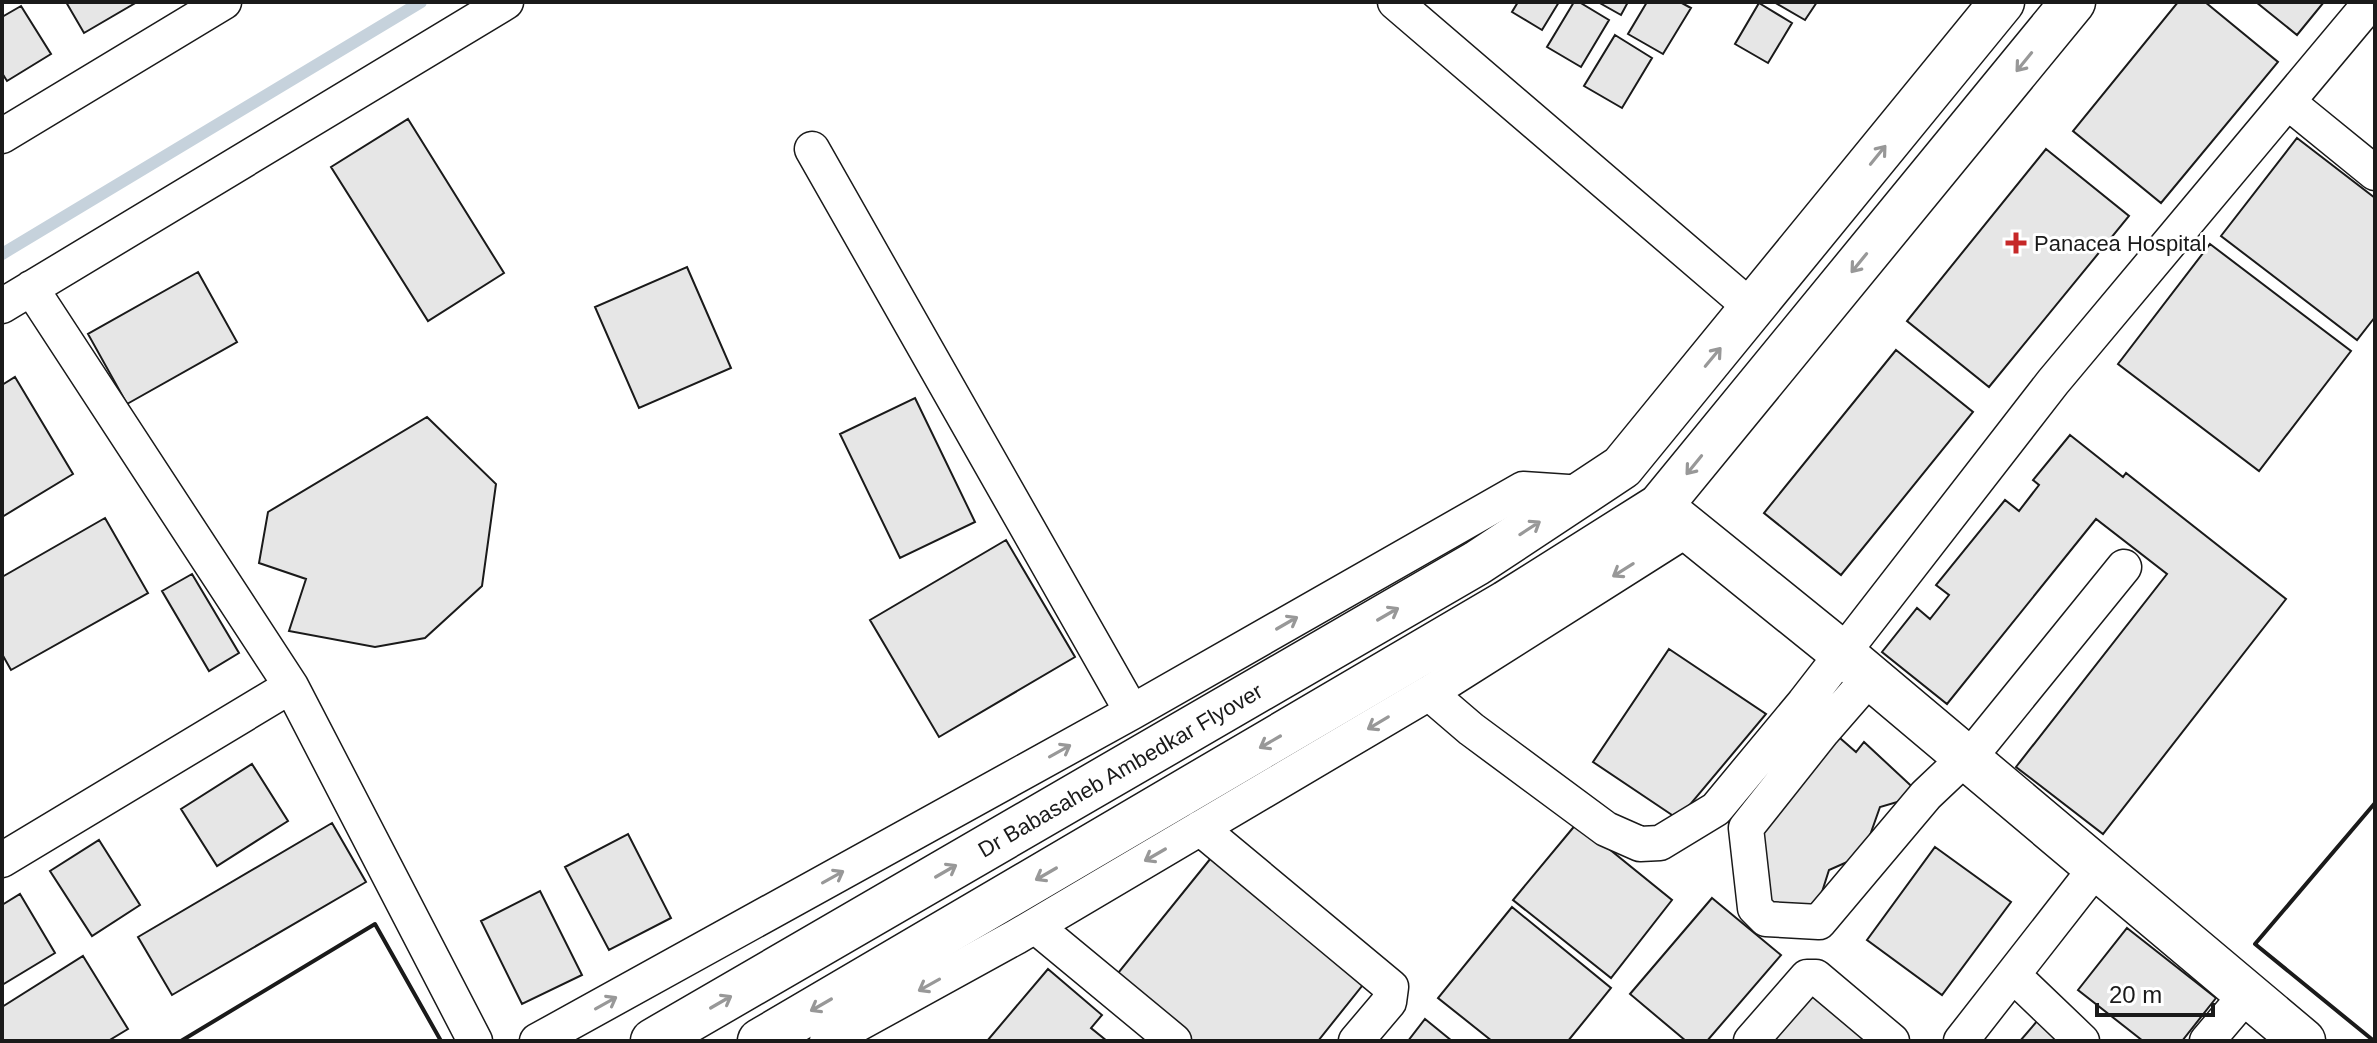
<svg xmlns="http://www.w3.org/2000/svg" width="2377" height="1043" viewBox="0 0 2377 1043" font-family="Arial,sans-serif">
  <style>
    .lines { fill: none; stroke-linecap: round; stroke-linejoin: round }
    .stream { stroke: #c6d2dc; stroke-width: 12 }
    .building { fill: #e6e6e6; stroke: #1a1a1a; stroke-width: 2 }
    .street-casing { stroke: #1a1a1a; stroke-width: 37 }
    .secondary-casing { stroke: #1a1a1a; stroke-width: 47 }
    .street { stroke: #fff; stroke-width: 34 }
    .secondary { stroke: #fff; stroke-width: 44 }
    .wall { stroke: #1a1a1a; stroke-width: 4 }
    .oneway { stroke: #989898 }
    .poi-dot { fill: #c62828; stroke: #fff; stroke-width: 3 }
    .labels { text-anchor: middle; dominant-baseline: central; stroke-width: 6; stroke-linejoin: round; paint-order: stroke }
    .poi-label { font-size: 22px; fill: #1a1a1a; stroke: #fff; text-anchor: start }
    .street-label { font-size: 22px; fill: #1a1a1a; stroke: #fff }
  </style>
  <rect width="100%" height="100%" fill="#fff"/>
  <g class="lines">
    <path class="stream" d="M2 254 421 2"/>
  </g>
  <path class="building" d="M66 2H137L84 33Z
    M1518 2H1559L1542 30 1512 12Z
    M1574 2H1579L1609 20 1581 67 1547 47Z
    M1598 2H1628L1621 15Z
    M1647 2H1680L1691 8 1663 54 1628 34Z
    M1774 2H1817L1805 20Z
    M2178 2H2205L2278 62 2161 203 2073 131Z
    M2256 2H2324L2297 35Z
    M1759 3 1792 23 1768 63 1735 44Z
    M21 6 51 54 7 81 2 73V17Z
    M1615 35 1652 58 1622 108 1584 86Z
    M408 119 504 273 428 321 331 167Z
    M2297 138 2375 198V317L2357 340 2221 236Z
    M2046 149 2129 216 1989 387 1907 321Z
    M2210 244 2351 351 2259 471 2118 364Z
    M687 267 731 368 639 408 595 307Z
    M198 272 237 342 127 404 88 334Z
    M1896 350 1973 412 1841 575 1764 513Z
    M15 377 73 474 2 517V385Z
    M915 398 975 522 900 558 840 434Z
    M427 417 496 484 482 586 425 638 375 647 289 631 306 579 259 563 268 512Z
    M2070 435 2123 477 2126 473 2286 599 2103 834 2016 767 2167 574 2096 519 1947 704 1882 652 1917 608 1930 619 1949 595 1936 585 2005 500 2019 511 2039 485 2033 480Z
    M105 518 148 593 11 670 2 654V577Z
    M1006 540 1075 657 939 737 870 620Z
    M192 574 239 653 209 671 162 591Z
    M1669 649 1766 714 1678 819 1593 762Z
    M1833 732 1856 752 1864 742 1921 795 1880 807 1863 855 1829 870 1816 911 1763 909 1758 837Z
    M252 764 288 821 217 866 181 809Z
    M332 823 366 882 172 995 138 937Z
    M1577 823 1672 900 1611 978 1513 900Z
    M628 834 671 918 609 950 565 867Z
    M99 840 140 905 92 936 50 871Z
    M1935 847 2011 902 1942 995 1867 940Z
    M1215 853 1370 976 1318 1041H1192L1114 978Z
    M540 891 582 975 522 1004 481 921Z
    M20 894 55 953 2 985V905Z
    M1712 898 1781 955 1707 1041H1686L1630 994Z
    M1512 907 1611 988 1568 1041H1492L1438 998Z
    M2127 928 2216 998 2182 1041H2143L2078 990Z
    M83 956 128 1029 108 1041H2V1007Z
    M1048 969 1102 1015 1091 1028 1107 1041H987Z
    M1815 983 1883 1041H1769Z
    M1425 1019 1452 1041H1408Z
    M2038 1020 2064 1041H2020Z"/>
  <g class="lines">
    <defs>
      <path id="street" d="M1395 2 1753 309
        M2289 103 2375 173
        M2 136 224 2
        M812 149 1132 712
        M31 288 291 686 475 1041
        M2 306 506 2
        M1870 677 1823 731 1746 828 1755 908 1766 919 1819 922 1926 795 1982 742 2124 567
        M1429 693 1471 729 1606 829 1640 844 1660 843 1716 809 1804 703 2053 382 2371 2
        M1200 828 1391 987 1389 1002 1356 1041
        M2 860 291 686
        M1035 926 1174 1041
        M2013 975 2082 1041
        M537 1041 1132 712 1523 489 1583 493
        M827 1041 1016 937 1429 693 1688 529
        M1751 1041 1807 977H1816L1892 1041
        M1961 1041 2096 868
        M2207 1041 2247 994"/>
      <g id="secondary">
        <path d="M1660 506 1842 653 2303 1041"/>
        <path id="s1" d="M653 1041 1477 563 1622 467 2002 2"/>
        <path d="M760 1041 1506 603 1660 506 2073 2"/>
      </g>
    </defs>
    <use href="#street" class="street-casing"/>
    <use href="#secondary" class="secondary-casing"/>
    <use href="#street" class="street"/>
    <use href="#secondary" class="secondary"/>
    <path class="wall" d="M181 1041 375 924 441 1041
      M2374 1041 2255 944 2375 803"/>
  </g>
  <defs><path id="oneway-shaft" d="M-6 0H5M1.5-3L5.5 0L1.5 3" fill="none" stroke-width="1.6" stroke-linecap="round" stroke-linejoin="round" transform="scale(2)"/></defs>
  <g class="oneway">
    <use href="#oneway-shaft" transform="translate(2024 62) rotate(129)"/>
    <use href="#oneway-shaft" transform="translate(1878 155) rotate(-51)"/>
    <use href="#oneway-shaft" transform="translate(1859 263) rotate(129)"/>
    <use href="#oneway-shaft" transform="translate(1713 357) rotate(-50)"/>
    <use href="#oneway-shaft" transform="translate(1694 465) rotate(129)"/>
    <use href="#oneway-shaft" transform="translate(1530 528) rotate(-33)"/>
    <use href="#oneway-shaft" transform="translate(1623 570) rotate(148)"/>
    <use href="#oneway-shaft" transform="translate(1388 614) rotate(-30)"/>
    <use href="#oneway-shaft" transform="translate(1287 623) rotate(-30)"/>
    <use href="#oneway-shaft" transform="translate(1378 723) rotate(149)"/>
    <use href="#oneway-shaft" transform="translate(1270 742) rotate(150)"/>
    <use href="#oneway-shaft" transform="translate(1060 751) rotate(-29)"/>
    <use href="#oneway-shaft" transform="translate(1155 855) rotate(150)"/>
    <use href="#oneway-shaft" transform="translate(946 871) rotate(-30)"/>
    <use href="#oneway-shaft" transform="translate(1046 874) rotate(150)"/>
    <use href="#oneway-shaft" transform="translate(833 877) rotate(-29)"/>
    <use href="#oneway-shaft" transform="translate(929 985) rotate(151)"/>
    <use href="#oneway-shaft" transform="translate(721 1002) rotate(-30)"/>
    <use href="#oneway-shaft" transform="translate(606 1003) rotate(-29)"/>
    <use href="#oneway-shaft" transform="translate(821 1005) rotate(150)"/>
  </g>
  <path class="poi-dot" d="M2012 231h8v8h8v8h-8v8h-8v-8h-8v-8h8z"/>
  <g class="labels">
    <g class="poi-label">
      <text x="2034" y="243">Panacea Hospital</text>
    </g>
    <g class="street-label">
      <text stroke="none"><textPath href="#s1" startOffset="540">Dr Babasaheb Ambedkar Flyover</textPath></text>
    </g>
  </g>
  <rect width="2377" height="1043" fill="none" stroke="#1a1a1a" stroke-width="8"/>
  <path d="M2097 1003v12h116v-12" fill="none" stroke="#1a1a1a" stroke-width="4"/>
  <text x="2109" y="1003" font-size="24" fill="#1a1a1a" stroke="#ffffff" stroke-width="6" paint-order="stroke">20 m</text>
</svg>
